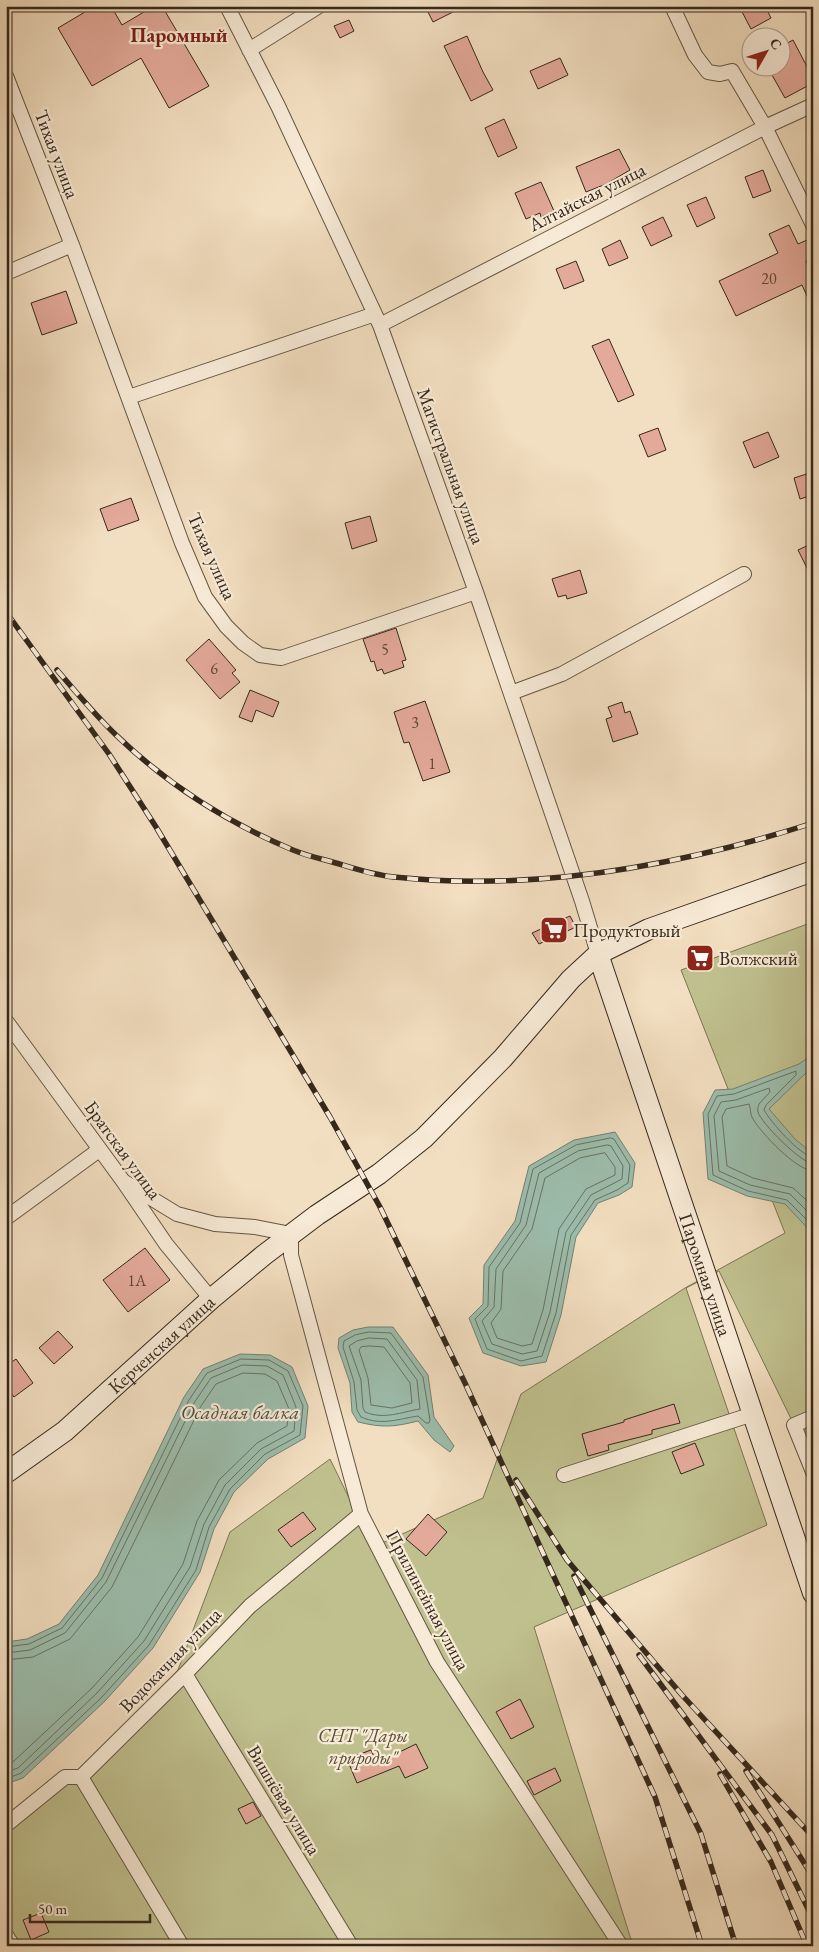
<svg xmlns="http://www.w3.org/2000/svg" width="819" height="1952" viewBox="0 0 819 1952" font-family="'EB Garamond',serif">
  <style>
    .green { fill: #c0c08e; stroke: #7a7454 }
    .water { fill: #9cbdac; stroke: #738172 }
    .lines { fill: none; stroke-linecap: round; stroke-linejoin: round }
    .shore { stroke: #687264; stroke-width: 1 }
    .building { fill: #e3a999; stroke: #35281b }
    .street-casing { stroke: #645644; stroke-width: 16 }
    .secondary-casing { stroke: #35281b; stroke-width: 22 }
    .street { stroke: #f7ead6; stroke-width: 14 }
    .secondary { stroke: #f7ead6; stroke-width: 20 }
    .rail-casing { stroke: #35281b; stroke-width: 5.5 }
    .rail { stroke: #f7ead6; stroke-width: 4; stroke-dasharray: 11; stroke-linecap: butt }
    .labels { text-anchor: middle; dominant-baseline: central; stroke-width: 4.5; stroke-linejoin: round; paint-order: stroke }
    .number-label { font-size: 16px; fill: #60483a }
    .street-label { font-size: 19px; fill: #35281b; stroke: #f7ead6 }
    .poi-label { font-size: 19px; fill: #35281b; stroke: #f7ead6; text-anchor: start }
    .park-label { font-size: 19px; font-style: italic; fill: #584e38; stroke: #f7ead6 }
    .neighbourhood-label { font-size: 20px; font-weight: bold; fill: #7a1f14; stroke: #f7ead6 }
    .water-label { font-size: 20px; font-style: italic; fill: #4f4d3f; stroke: #f7ead6 }
  </style>
  <rect width="100%" height="100%" fill="#f2dec0"/>
  <filter id="stains"><feTurbulence type="fractalNoise" baseFrequency=".004" numOctaves="4"/><feColorMatrix values="0 0 0 0 .2 0 0 0 0 .09 0 0 0 0 .02 0 0 0 .5 -.17"/></filter>
  <radialGradient id="worn" r=".72"><stop offset=".6" stop-color="#630" stop-opacity="0"/><stop offset="1" stop-color="#630" stop-opacity=".3"/></radialGradient>
  <path class="green" d="M813 922V1464L719 1271 686 1288 767 1525 534 1627 633 1946H6V1816L78 1772 178 1670 230 1532 330 1459 373 1547 483 1498 521 1394 685 1288 785 1233 681 970Z"/>
  <path class="water" d="M813 1054V1066L769 1109 795 1139 813 1154V1234L785 1204 747 1196 708 1179 703 1113 715 1090 733 1089 799 1064Z
    M615 1132 635 1163 632 1187 619 1195 598 1203 576 1237 561 1315 546 1362 521 1366 483 1353 469 1318 483 1304 484 1265 515 1221 529 1166 574 1140Z
    M368 1327H393L428 1375 434 1417 454 1446 450 1452 434 1440 418 1421C394 1427 383 1428 358 1422L352 1412 350 1383 338 1348 339 1338 353 1330Z
    M240 1354 270 1355 292 1367 308 1406 305 1438 268 1459 234 1492 214 1529 200 1572 153 1648 105 1701 23 1778 6 1784V1642L27 1639 59 1624 98 1575 184 1397 203 1369Z"/>
  <g class="lines">
    <path class="shore" d="M611 1138 614 1139 630 1165 628 1183 617 1190 595 1200 571 1235 556 1313 542 1356 521 1361 487 1349 475 1319 488 1306 489 1267 520 1223 533 1169 576 1145Z
      M608 1145 611 1146 623 1166 622 1179 591 1195 566 1232 550 1312 537 1351 522 1354 492 1344 482 1321 494 1307 496 1269 526 1225 539 1173 578 1151Z
      M605 1153 615 1167V1175L586 1189 559 1229 543 1310 532 1344 522 1346 497 1338 491 1323 501 1309 503 1271 532 1229 545 1178 580 1158Z
      M813 1157C800 1156 770 1121 764 1110L766 1105 796 1075V1071L734 1094 717 1096 708 1114 713 1175 748 1191 787 1200 813 1226
      M813 1164C801 1163 761 1123 758 1112 757 1109 758 1108 759 1104L770 1092 769 1088 736 1100 721 1102 714 1116 719 1171 750 1185 790 1194 813 1217
      M813 1171C796 1170 762 1134 753 1119 750 1115 751 1109 749 1104L726 1109 722 1117 727 1166 753 1178 793 1188 813 1206
      M369 1332 391 1333 423 1377 430 1420 429 1423H426L418 1416C398 1419 382 1426 361 1417L357 1410 354 1382 343 1347 344 1341 355 1335Z
      M369 1338 387 1339 417 1380 420 1409C401 1412 384 1420 365 1412L363 1408 361 1380 349 1346 357 1341Z
      M370 1346 384 1347 410 1383 412 1403 392 1408 371 1405 368 1378 359 1350 361 1347Z
      M6 1647 29 1644 62 1628 102 1578 189 1400 207 1373 241 1359 269 1360 288 1371 303 1406 300 1435 265 1454 230 1489 209 1527 196 1570 149 1645 101 1698 21 1773 6 1779
      M6 1653 30 1650 65 1633 106 1582 194 1403 211 1378 242 1365 267 1366 283 1375 296 1407 294 1431 261 1449 225 1485 204 1524 190 1567 144 1641 97 1693 18 1768 6 1772
      M6 1660 33 1657 70 1639 112 1587 201 1406 216 1384 243 1373 265 1374 277 1381 289 1409 287 1426 257 1443 219 1480 197 1521 183 1564 138 1637 92 1688 14 1761 6 1764"/>
  </g>
  <path class="building" d="M95 6H111L122 25 154 6H162L209 86 169 108 141 58 92 86 58 28Z
    M425 6H465L433 22Z
    M739 6H765L771 18 751 29Z
    M349 20 354 31 340 38 334 26Z
    M467 36 483 72 493 90 471 101 444 46Z
    M793 40 813 78V83L785 98 768 68H782V46Z
    M560 58 568 75 538 89 530 71Z
    M504 119 517 148 498 157 485 128Z
    M619 149 630 170 606 184 586 192 576 167Z
    M763 170 771 191 753 198 745 177Z
    M541 182 554 211 541 217 540 213 526 219 515 193Z
    M706 197 715 218 697 227 687 205Z
    M663 217 672 236 651 246 642 227Z
    M789 225 798 244 807 240 813 253V258L806 261 813 276V309L802 285 736 316 719 281 778 253 769 234Z
    M620 240 628 258 609 266 602 249Z
    M576 261 584 281 564 289 556 269Z
    M66 291 77 323 42 335 31 303Z
    M609 339 634 395 618 402 592 346Z
    M658 428 666 450 648 457 639 435Z
    M768 432 779 457 754 468 743 442Z
    M813 472V495L800 499 794 478Z
    M131 498 139 520 108 531 100 509Z
    M370 516 377 541 352 549 345 523Z
    M813 543V580L798 550Z
    M580 570 587 593 567 599 566 595 558 597 552 579Z
    M396 628 406 660 402 661 404 667 384 674 382 669 377 671 374 661 371 662 363 639Z
    M209 639 236 670 232 673 240 682 220 699 186 660Z
    M250 690 279 702 273 717 256 710 252 722 239 717Z
    M425 701 450 772 423 781 409 742 404 743 394 712Z
    M622 702 625 713 630 711 638 734 613 742 606 719 612 717 608 707Z
    M570 916 576 927 539 944 532 933Z
    M145 1248 170 1280 128 1312 103 1280Z
    M58 1331 73 1347 54 1364 39 1348Z
    M16 1359 33 1383 14 1397 6 1386V1366Z
    M674 1404 680 1423 652 1430V1434L608 1445 609 1450 588 1456 582 1434 624 1422V1420Z
    M695 1443 704 1465 681 1474 672 1452Z
    M303 1512 316 1529 291 1547 278 1530Z
    M428 1514 447 1532 426 1556 406 1539Z
    M520 1699 534 1727 511 1739 496 1712Z
    M416 1744 428 1768 405 1778 399 1766 357 1783 347 1759 371 1750 377 1763Z
    M555 1768 561 1781 534 1795 527 1781Z
    M253 1802 261 1816 246 1824 238 1809Z
    M41 1913 49 1932 31 1940 23 1920Z"/>
  <g class="lines">
    <defs>
      <path id="street" d="M227 6 278 106 380 325 476 592 582 901 598 954
        M672 6 695 55 708 72 720 74 732 71 765 127 813 225
        M249 50 319 6
        M6 76 72 245
        M11 271 72 245 182 543 205 597 226 626 243 643 260 655 281 658 476 592
        M380 325 765 127 813 105
        M129 397 375 314
        M511 693 562 674 744 574
        M6 1021 123 1181 166 1244 211 1299
        M123 1181 177 1214 215 1224 255 1227 291 1234V1255L361 1514 437 1662 621 1946
        M6 1218 99 1150
        M813 1417 794 1425 813 1472
        M564 1475 753 1414
        M185 1674 351 1946
        M81 1777 182 1946
        M6 1825 65 1777H81L185 1674 250 1606 361 1514
        M6 1935 13 1946"/>
      <g id="secondary">
        <path id="s1" d="M598 954 813 1593"/>
        <path id="s2" d="M6 1473 65 1431 211 1299 264 1255 317 1215 379 1174 424 1138 503 1058 571 979 598 954 649 929 813 871"/>
      </g>
    </defs>
    <use href="#street" class="street-casing"/>
    <use href="#secondary" class="secondary-casing"/>
    <use href="#street" class="street"/>
    <use href="#secondary" class="secondary"/>
    <defs>
      <path id="rail" d="M6 612 109 754 156 827 330 1117 380 1207 465 1383 655 1797 702 1946
        M57 670C76 692 95 715 116 735 167 784 228 823 293 850 305 855 317 858 329 861 350 867 372 875 394 877 535 892 679 866 813 823
        M516 1480 567 1560 682 1695 813 1837
        M574 1576 701 1834 736 1946
        M639 1655 772 1835 813 1919
        M746 1771 813 1877
        M720 1774 771 1862 807 1946"/>
    </defs>
    <use href="#rail" class="rail-casing"/>
    <use href="#rail" class="rail"/>
  </g>
  <defs>
    <symbol id="supermarket-square" viewBox="-11 -11 22 22"><rect x="-9" y="-9" width="18" height="18" rx="4" fill="#8f2418" stroke="#f7ead6"/><path d="M-6-5.5h2.5l.6 2H6L4.5 2H-2.5L-4.4-4H-6ZM-1.5 3.2a1.3 1.3 0 1 0 .1 0ZM3 3.2a1.3 1.3 0 1 0 .1 0Z" fill="#fff"/></symbol>
  </defs>
  <g fill-rule="evenodd">
    <use href="#supermarket-square" x="538" y="914" width="32" height="32"/>
    <use href="#supermarket-square" x="684" y="942" width="32" height="32"/>
  </g>
  <g class="labels">
    <g class="number-label">
      <text x="769" y="278">20</text>
      <text x="385" y="649">5</text>
      <text x="214" y="668">6</text>
      <text x="415" y="722">3</text>
      <text x="432" y="763">1</text>
      <text x="137" y="1280">1А</text>
    </g>
    <g class="street-label">
      <text transform="translate(57 154) rotate(69)">Тихая улица</text>
      <text transform="translate(587 197) rotate(-27)">Алтайская улица</text>
      <text transform="translate(451 466) rotate(70)">Магистральная улица</text>
      <text transform="translate(212 556) rotate(66)">Тихая улица</text>
      <text transform="translate(123 1150) rotate(54)">Братская улица</text>
      <text stroke="none"><textPath href="#s1" startOffset="338">Паромная улица</textPath></text>
      <text stroke="none"><textPath href="#s2" startOffset="202">Керченская улица</textPath></text>
      <text transform="translate(428 1600) rotate(62)">Прилинейная улица</text>
      <text transform="translate(170 1660) rotate(-46)">Водокачная улица</text>
      <text transform="translate(284 1800) rotate(59)">Вишнёвая улица</text>
    </g>
    <g class="poi-label">
      <text x="573" y="930">Продуктовый</text>
      <text x="719" y="958">Волжский</text>
    </g>
    <g class="park-label">
      <text x="363" y="1735">СНТ "Дары<tspan x="363" dy="22">природы"</tspan></text>
    </g>
    <g class="neighbourhood-label">
      <text x="179" y="35">Паромный</text>
    </g>
    <g class="water-label">
      <text x="240" y="1412">Осадная балка</text>
    </g>
  </g>
  <rect width="819" height="1952" fill="none" stroke="#f2dec0" stroke-width="25"/>
  <rect x="8" y="8" width="804" height="1937" fill="none" stroke="#35281b" stroke-width="2.5"/>
  <rect x="12" y="12" width="794" height="1927" fill="none" stroke="#35281b"/>
  <g transform="translate(766 52) rotate(51)"><circle r="24" fill="#f7ead6" stroke="#a99c8b"/>
  <path d="M0-4L9 19L0 12L-9 19Z" fill="#8f2418"/>
  <text y="-8" font-size="14" font-weight="bold" text-anchor="middle" fill="#35281b">С</text>
  </g>
  <path d="M30 1914v8h120v-8" fill="none" stroke="#35281b" stroke-width="2.5"/>
  <text x="38" y="1914" font-size="15" fill="#35281b" stroke="#f7ead6" stroke-width="4" paint-order="stroke">50 m</text>
  <rect width="100%" height="100%" filter="url(#stains)"/>
  <rect width="100%" height="100%" fill="url(#worn)"/>
</svg>
